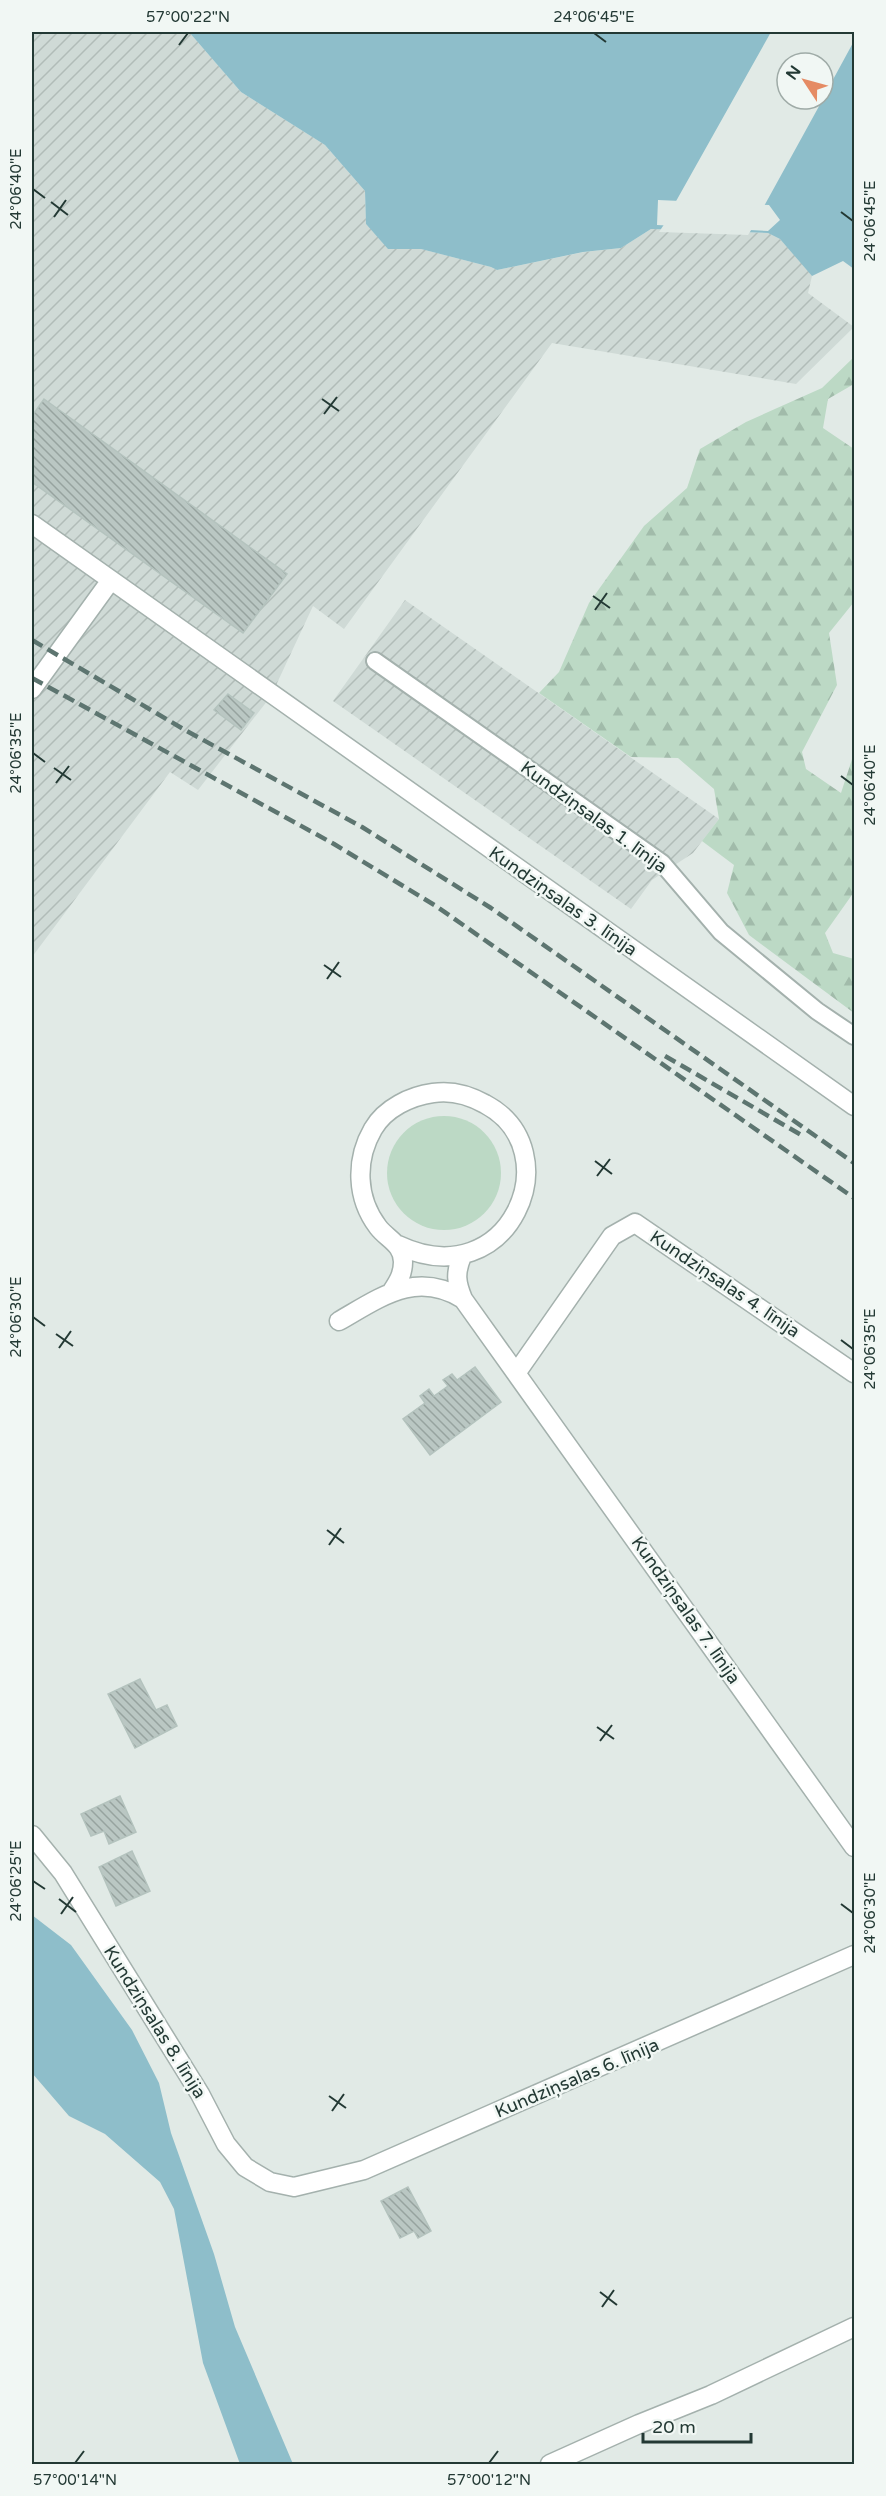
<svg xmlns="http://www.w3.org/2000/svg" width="886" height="2496" viewBox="0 0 886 2496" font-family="'Varela Round',sans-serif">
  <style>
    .industrial { fill: url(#industrial-furrows) }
    .green { fill: #bcd9c5 }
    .forest { fill: url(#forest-firs) }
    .water { fill: #8ebeca; fill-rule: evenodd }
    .pier { fill: #e1eae6 }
    .building { fill: url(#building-back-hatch); stroke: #b4c3be; stroke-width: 1.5 }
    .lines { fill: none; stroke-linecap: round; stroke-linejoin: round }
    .lane-casing { stroke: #a4b1ad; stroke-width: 20 }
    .street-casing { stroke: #a4b1ad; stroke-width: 21 }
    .lane { stroke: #fff; stroke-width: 16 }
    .street { stroke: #fff; stroke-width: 18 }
    .rail { stroke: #5d7570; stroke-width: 4.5; stroke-dasharray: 12 6; stroke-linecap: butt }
    .ticks { fill: none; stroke: #233934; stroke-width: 2 }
    .labels { text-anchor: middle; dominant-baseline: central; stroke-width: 5; stroke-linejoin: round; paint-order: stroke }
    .street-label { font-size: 18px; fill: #233934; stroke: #f1f7f4 }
    .neatline { fill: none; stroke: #233934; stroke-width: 2 }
    .ticks-label { font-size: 15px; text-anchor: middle; fill: #233934 }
  </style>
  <defs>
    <pattern id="industrial-furrows" width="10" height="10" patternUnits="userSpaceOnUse" patternTransform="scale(1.5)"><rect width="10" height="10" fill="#cfdad6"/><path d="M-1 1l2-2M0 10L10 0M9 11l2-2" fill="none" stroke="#b1bcb8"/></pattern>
    <pattern id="forest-firs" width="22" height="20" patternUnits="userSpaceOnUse" patternTransform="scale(1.5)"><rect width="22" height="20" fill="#bcd9c5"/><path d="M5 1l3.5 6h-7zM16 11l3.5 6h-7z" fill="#a1bbaa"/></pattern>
    <pattern id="building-back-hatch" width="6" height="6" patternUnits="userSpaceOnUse" patternTransform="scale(1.5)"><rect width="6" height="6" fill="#bac7c3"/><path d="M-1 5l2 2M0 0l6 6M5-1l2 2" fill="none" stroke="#97a39f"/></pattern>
  </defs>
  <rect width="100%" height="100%" fill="#e1eae6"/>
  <path class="industrial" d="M32 32H189L241 92 325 145 365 191 366 224 389 249H421L491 267 497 270 584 252 621 248 651 229 768 233 780 239 807 268 812 276 808 293 854 327 796 384 552 343 344 629 313 606 271 696 198 790 170 772 32 957Z
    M405 600 719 819 693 853 652 880 631 909 333 701Z"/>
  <path class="green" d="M387 1173a57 57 0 1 1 114 0a57 57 0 1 1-114 0Z"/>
  <path class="forest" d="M854 357V384L828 399 823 428 854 449V602L829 633 837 685 802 752 806 769 841 793 854 753V892L825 933 833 953 854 959V1013L749 935 727 893 734 865 702 841 719 819 714 789 678 758 631 757 539 693 559 672 589 603 644 526 687 488 700 449 746 422 822 388Z"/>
  <path class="water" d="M189 32H854V269L843 261 812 276 780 239 768 233 651 229 621 248 583 252 497 270 491 267 421 249H388L366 224 365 191 325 145 241 92ZM787 63H823V99H787ZM658 200 769 205 780 220 768 231 657 225Z
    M32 1915 71 1945 132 2030 159 2083 171 2133 214 2254 235 2327 293 2464H240L203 2363 174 2209 160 2182 105 2134 69 2116 32 2073Z"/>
  <path class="pier" d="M771 32H854V41L823 98V63H787V99H823L763 208 675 203Z
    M665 223 753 227 748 235 659 232Z"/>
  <path class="building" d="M44 399 287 574 243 633 32 482V416Z
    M228 694 254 713 241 730 214 710Z
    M475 1367 501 1402 430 1455 403 1419 425 1403 420 1396 429 1389 434 1396 448 1386 443 1380 452 1374 457 1380Z
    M140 1679 156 1710 167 1705 177 1726 135 1748 108 1694Z
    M120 1796 136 1832 109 1844 104 1831 91 1836 81 1814Z
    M132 1851 150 1891 116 1906 99 1867Z
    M408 2187 431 2231 418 2238 414 2231 400 2238 381 2201Z"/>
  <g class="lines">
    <defs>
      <path id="lane" d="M375 661 662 863 721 932 817 1011 854 1036"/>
      <path id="street" d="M32 524 854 1106
        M32 689 111 580
        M462 1256C455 1273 456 1282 463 1299
        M392 1291C398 1282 403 1274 403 1262 403 1244 387 1239 378 1227 356 1198 355 1160 373 1129 385 1108 411 1096 433 1093 452 1090 469 1095 485 1104 572 1150 510 1298 398 1245
        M339 1321C381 1297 416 1270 463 1299L854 1847
        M517 1372 612 1236 635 1223 854 1373
        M32 1835 63 1873 200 2094 226 2144 245 2167 270 2182 294 2187 364 2170 854 1955
        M550 2464 639 2424 711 2395 854 2327"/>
    </defs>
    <use href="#lane" class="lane-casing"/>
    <use href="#street" class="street-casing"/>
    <use href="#lane" class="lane"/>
    <use href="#street" class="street"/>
    <path class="rail" d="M32 640 185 730 362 827 491 908 854 1163
      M32 678 334 844 436 906 854 1198
      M665 1056 803 1136"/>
  </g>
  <path class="ticks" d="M594 33 606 42M179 45 188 33M33 189 45 198M51 202 68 215M841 212 853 221M54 217 66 200M322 399 339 411M324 414 337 397M593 596 610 608M595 610 607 593M33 753 45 762M54 768 71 780M841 776 853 785M56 783 69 766M324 965 341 977M327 979 339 962M595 1161 612 1174M597 1176 610 1159M33 1317 45 1326M56 1334 73 1346M841 1340 853 1349M59 1348 71 1331M327 1530 344 1543M329 1545 341 1528M597 1727 614 1739M600 1741 612 1725M33 1881 45 1889M59 1899 76 1912M841 1904 853 1913M61 1914 73 1897M329 2096 346 2108M332 2111 344 2094M600 2292 617 2305M602 2307 614 2290M75 2463 84 2451M489 2463 498 2451"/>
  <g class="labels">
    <g class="street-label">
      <text transform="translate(594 817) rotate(36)">Kundziņsalas 1. līnija</text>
      <text transform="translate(563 901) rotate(35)">Kundziņsalas 3. līnija</text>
      <text transform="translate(725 1284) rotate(34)">Kundziņsalas 4. līnija</text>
      <text transform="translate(686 1610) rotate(55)">Kundziņsalas 7. līnija</text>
      <text transform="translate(155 2022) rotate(58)">Kundziņsalas 8. līnija</text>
      <text transform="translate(577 2078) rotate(-23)">Kundziņsalas 6. līnija</text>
    </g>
  </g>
  <rect width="886" height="2496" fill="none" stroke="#f1f7f4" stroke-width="66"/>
  <g transform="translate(805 81) rotate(306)"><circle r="28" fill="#f1f7f4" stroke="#9faba7" stroke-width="1.5"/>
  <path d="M0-4.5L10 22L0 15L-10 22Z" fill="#e58b64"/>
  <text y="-9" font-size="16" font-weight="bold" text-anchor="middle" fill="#233934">N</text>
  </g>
  <path d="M643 2433v9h108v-9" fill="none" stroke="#233934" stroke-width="3"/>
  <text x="652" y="2433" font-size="18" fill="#233934" stroke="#f1f7f4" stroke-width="4.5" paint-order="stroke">20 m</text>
  <rect x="33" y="33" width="820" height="2430" class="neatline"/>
  <g class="ticks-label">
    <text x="188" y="22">57°00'22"N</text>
    <text x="594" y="22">24°06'45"E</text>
    <text transform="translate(16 189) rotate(-90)" y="5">24°06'40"E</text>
    <text transform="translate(870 221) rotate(-90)" y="5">24°06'45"E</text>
    <text transform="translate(16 753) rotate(-90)" y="5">24°06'35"E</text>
    <text transform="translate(870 785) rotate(-90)" y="5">24°06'40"E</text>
    <text transform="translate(16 1317) rotate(-90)" y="5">24°06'30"E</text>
    <text transform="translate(870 1349) rotate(-90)" y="5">24°06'35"E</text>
    <text transform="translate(16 1881) rotate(-90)" y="5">24°06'25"E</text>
    <text transform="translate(870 1913) rotate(-90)" y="5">24°06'30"E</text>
    <text x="75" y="2485">57°00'14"N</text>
    <text x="489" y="2485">57°00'12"N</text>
  </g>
</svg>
